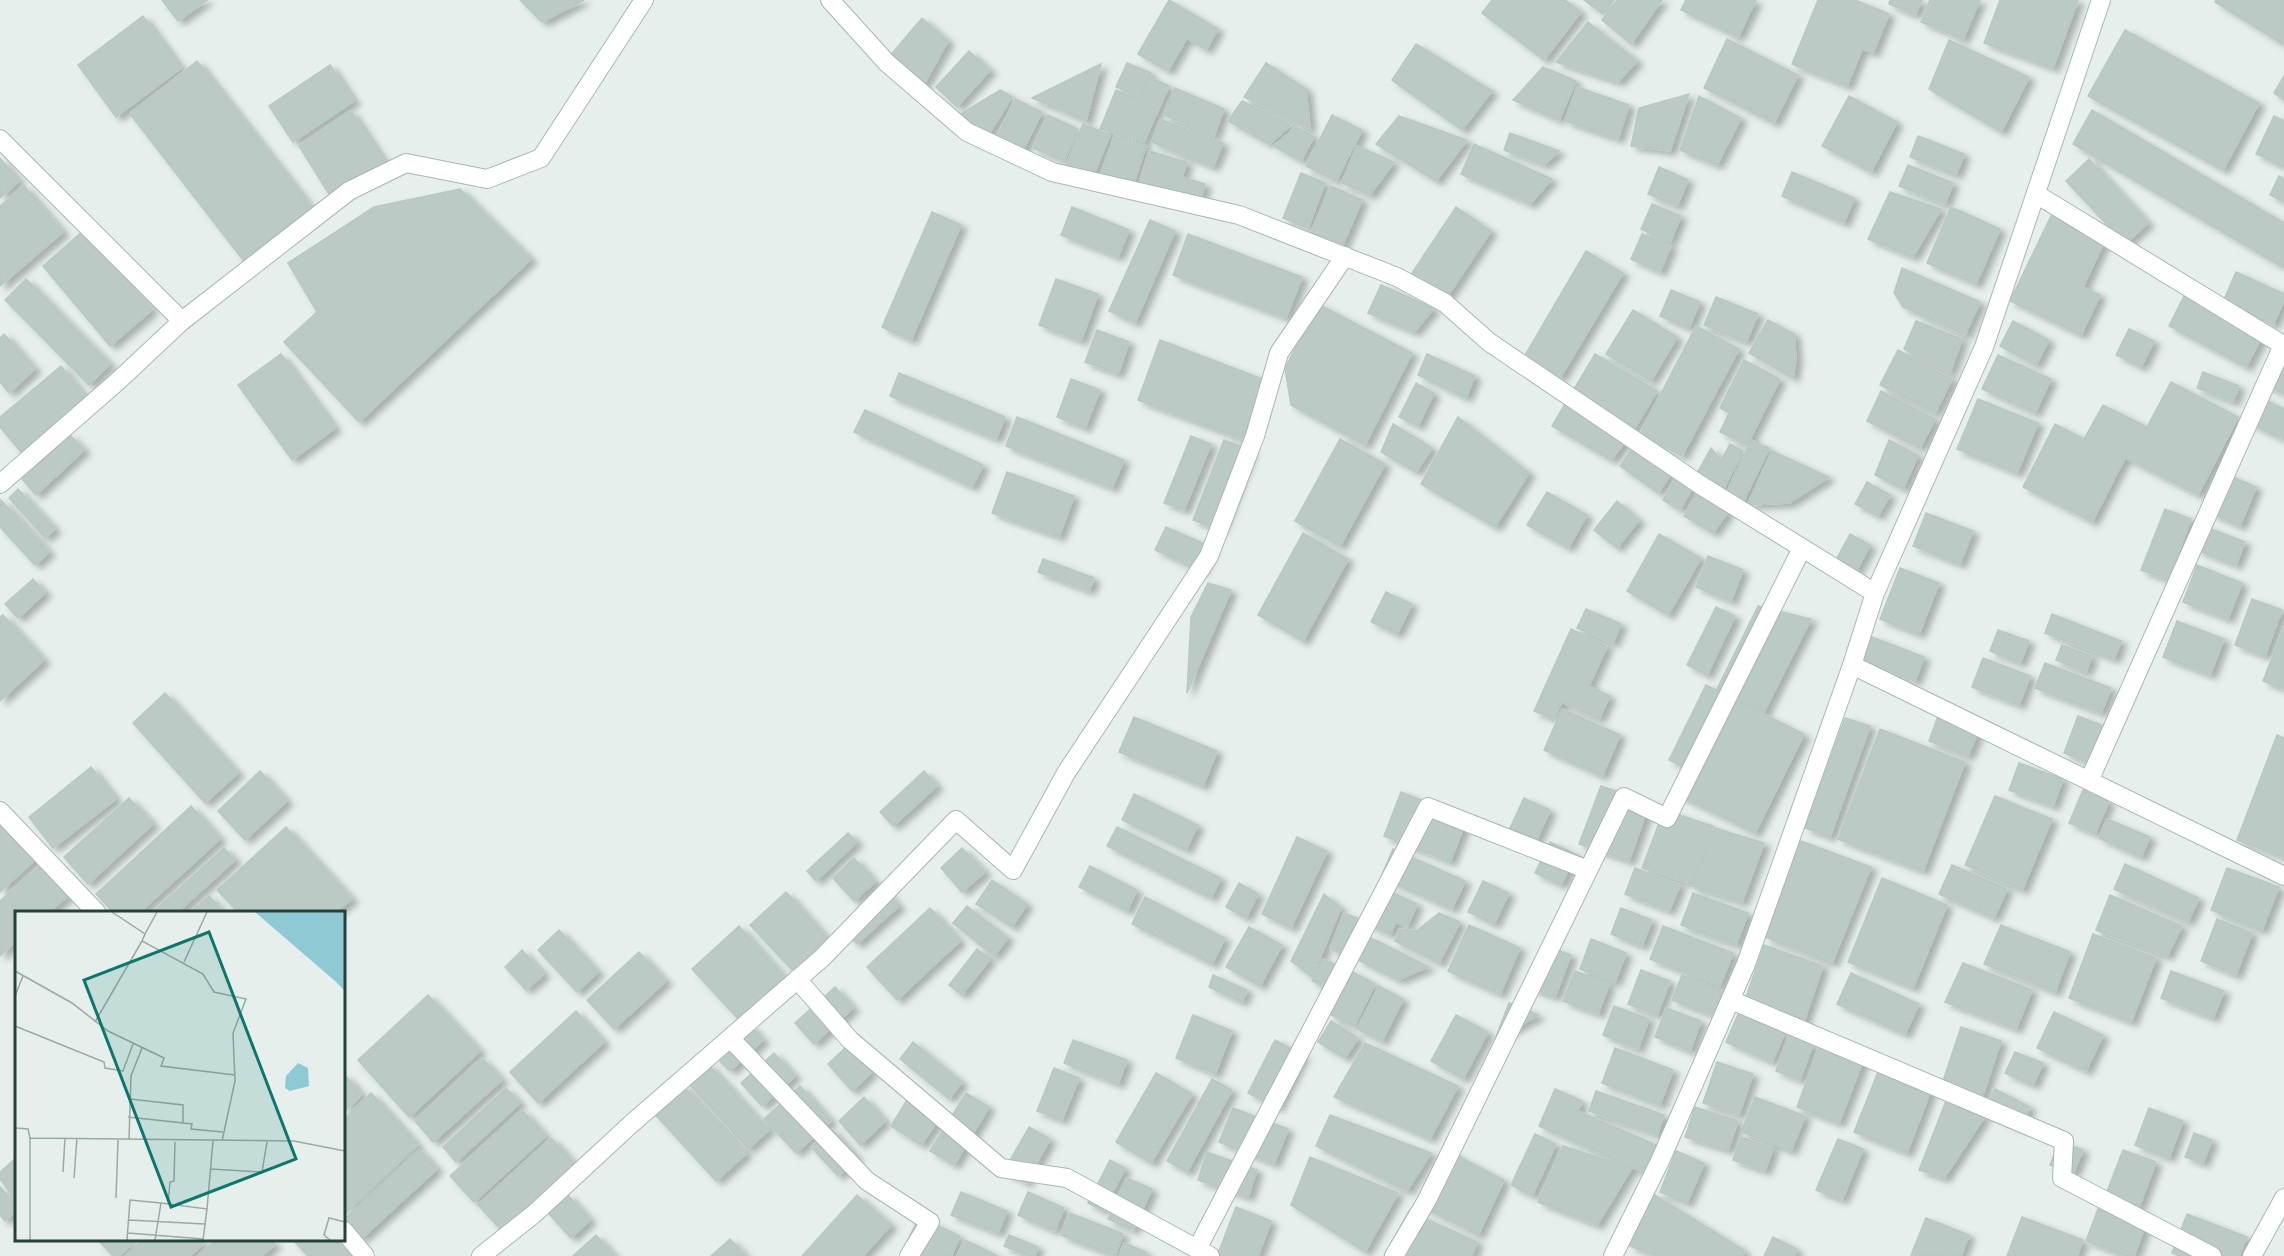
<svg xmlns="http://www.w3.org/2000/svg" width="2284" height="1256" viewBox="0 0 2284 1256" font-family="'Alegreya Sans',sans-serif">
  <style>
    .building { fill: #bbcac4; stroke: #b8c9c2; stroke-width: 1.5; filter: url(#shadow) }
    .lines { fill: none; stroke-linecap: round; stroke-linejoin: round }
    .minor-casing { stroke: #a8b8b2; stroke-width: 20 }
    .minor { stroke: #fff; stroke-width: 18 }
    .inset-road { fill: none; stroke: #98aaa4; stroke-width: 1.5 }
    .view { fill: #0f766e; fill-opacity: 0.15; stroke: #0f766e; stroke-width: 3 }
    .inset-edge { fill: none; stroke: #24423a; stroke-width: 3 }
  </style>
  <defs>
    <filter id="shadow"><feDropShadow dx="6" dy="4" stdDeviation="3" flood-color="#0004"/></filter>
  </defs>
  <rect width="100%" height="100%" fill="#e6efeb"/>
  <path class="building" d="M162 0H207L178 21Z
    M520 0H584L542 22Z
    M1169 0 1218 29 1206 50 1187 38 1168 71 1138 54Z
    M1492 0H1565L1581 12 1544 60 1482 13Z
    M1584 0H1614L1603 14Z
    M1617 0H1662L1631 44 1602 20Z
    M1686 0H1756L1738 37 1681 10Z
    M1818 0H1855L1889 14 1873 53 1862 49 1847 86 1792 64Z
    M1890 0H1922L1915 15 1889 4Z
    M1930 0H1980L1963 39 1921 22Z
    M2000 0H2078L2053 68 1984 43Z
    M2216 0H2284V45L2215 2Z
    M143 16 181 68 116 117 78 65Z
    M922 18 948 41 923 86 889 57Z
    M1588 22 1637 61 1618 82 1556 62Z
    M2125 30 2259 103 2223 170 2088 96Z
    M1727 39 1798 75 1774 123 1704 88Z
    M1949 40 2029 77 2001 132 1929 89Z
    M1416 44 1492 91 1462 130 1392 80Z
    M969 51 990 70 957 107 936 87Z
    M197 61 311 207 243 260 130 114Z
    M1127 63 1151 73 1140 98 1116 87Z
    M1266 63 1306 89 1310 129 1244 97Z
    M1101 64 1086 121 1032 98Z
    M330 65 354 101 293 142 269 106Z
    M1543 67 1576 81 1559 120 1513 100Z
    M2284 76V100L2274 93Z
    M1149 77 1169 86 1144 142 1100 129 1116 90 1140 101Z
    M1577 87 1629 105 1618 139 1565 121Z
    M1175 88 1224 109 1214 136 1164 115Z
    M1000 90 1012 97 987 137 957 116Z
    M1689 94 1670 151 1631 146 1639 108Z
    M1699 96 1741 118 1717 165 1680 150Z
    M1849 96 1897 122 1871 172 1822 146Z
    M1015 99 1042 112 1022 152 996 139Z
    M1242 101 1291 125 1269 144 1228 121Z
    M2092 110 2284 223V268L2073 144Z
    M351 111 385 163 332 199 299 146Z
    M1048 115 1078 129 1064 161 1033 148Z
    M1332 115 1362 130 1336 181 1306 166Z
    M1399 116 1467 140 1436 181 1376 144Z
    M2274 116 2284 121V167L2256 154Z
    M1160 119 1223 143 1213 167 1152 142Z
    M1083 124 1110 135 1092 178 1065 167Z
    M1296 127 1314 136 1301 161 1274 146Z
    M1510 133 1559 151 1544 165 1504 150Z
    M1114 136 1146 146 1133 185 1101 175Z
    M1918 136 1964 154 1956 175 1910 157Z
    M1474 144 1552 179 1530 204 1461 174Z
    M1357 146 1394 162 1370 195 1342 183Z
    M1149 151 1187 162 1182 177 1205 184 1200 202 1139 184Z
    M0 158 19 181 0 198Z
    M2089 159 2148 223 2125 244 2066 181Z
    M1908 165 1953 183 1945 204 1899 186Z
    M1659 167 1688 180 1677 206 1648 194Z
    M1792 172 1854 198 1844 223 1782 196Z
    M1301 173 1325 183 1308 228 1283 218Z
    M2279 176 2284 179V202L2270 195Z
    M24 186 63 232 0 286V206Z
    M1331 186 1362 200 1342 247 1311 233Z
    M460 189 531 259 359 422 284 342 317 312 288 263 374 207Z
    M1890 192 1941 209 1913 257 1868 239Z
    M1652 204 1681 216 1670 242 1641 229Z
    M1072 207 1129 230 1118 257 1061 235Z
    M1456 207 1491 231 1447 297 1412 273Z
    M1951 207 2000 229 1976 284 1927 263Z
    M932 212 961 225 911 340 882 327Z
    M2051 216 2104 242 2083 287 2100 295 2081 335 2010 301Z
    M1150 220 1175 231 1135 323 1109 311Z
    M84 230 152 310 110 346 43 266Z
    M1188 234 1302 277 1286 318 1173 275Z
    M1642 234 1671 246 1660 272 1631 259Z
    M1586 251 1623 273 1560 378 1524 357Z
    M1902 268 1980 302 1965 335 1903 307 1894 293Z
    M2236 272 2284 294V300L2273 325 2223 302Z
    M26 279 110 364 89 385 5 300Z
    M1056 279 1098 294 1081 341 1039 325Z
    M1381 285 1434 308 1414 332 1368 313Z
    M1671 290 1700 302 1689 328 1660 316Z
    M2185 294 2263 335 2246 367 2169 326Z
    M1716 297 1758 314 1746 342 1704 325Z
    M1318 304 1412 353 1365 445 1291 405 1285 368Z
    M1633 310 1677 337 1651 381 1606 354Z
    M1768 320 1794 334 1796 359 1793 378 1749 353Z
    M1916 321 1962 339 1950 373 1904 349Z
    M2013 321 2049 340 2036 365 2000 346Z
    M1696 326 1739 349 1682 456 1640 434Z
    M2129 329 2154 341 2141 367 2116 355Z
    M1097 330 1129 342 1118 374 1085 362Z
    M4 334 35 369 9 393 0 382V338Z
    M2284 338V394L2258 382Z
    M1160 340 1265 380 1242 439 1138 400Z
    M1898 350 1952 379 1935 413 1880 385Z
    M281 354 335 428 292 460 238 385Z
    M1427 354 1475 376 1466 398 1418 375Z
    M1595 354 1657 391 1633 431 1571 394Z
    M1998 355 2051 379 2035 413 1982 389Z
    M1744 360 1780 379 1747 445 1720 432 1729 413 1720 408Z
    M61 366 87 399 21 452 0 427V417Z
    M2203 372 2239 386 2233 402 2197 388Z
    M899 373 1005 417 996 439 890 396Z
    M1071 379 1100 390 1085 428 1057 417Z
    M2171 382 2238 417 2198 495 2125 458 2092 522 2023 487 2055 424 2084 439 2103 405 2147 427Z
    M1416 383 1434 393 1418 426 1399 417Z
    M1881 391 1935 419 1920 448 1867 421Z
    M2260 397 2284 409V440L2247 422Z
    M1978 399 2038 423 2017 473 1957 449Z
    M1566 402 1626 441 1611 460 1552 426Z
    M865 410 983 465 972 487 854 432Z
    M1017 417 1124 460 1112 488 1006 446Z
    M1458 417 1529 473 1495 527 1421 484Z
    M1393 424 1432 448 1416 472 1381 452Z
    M70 435 84 450 36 495 22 479Z
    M1191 436 1211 444 1184 510 1164 503Z
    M1340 439 1385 464 1340 546 1295 521Z
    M1224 440 1251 450 1220 530 1193 520Z
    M1751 440 1769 448 1742 504 1725 496Z
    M1889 440 1918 455 1903 489 1875 475Z
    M1730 444 1743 451 1721 494 1694 479 1711 448 1721 460Z
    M1633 447 1671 474 1658 493 1620 466Z
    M1772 451 1829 477 1789 503 1748 505Z
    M1007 472 1074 496 1059 537 992 513Z
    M2226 474 2256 487 2240 526 2210 513Z
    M1676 477 1693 487 1680 510 1663 500Z
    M1867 482 1890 495 1878 516 1855 504Z
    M18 489 55 529 45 538 9 498Z
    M1547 492 1587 515 1568 548 1527 525Z
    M1697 493 1728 512 1713 533 1684 516Z
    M1 500 49 552 35 565 0 527Z
    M1617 501 1639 520 1617 548 1594 530Z
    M2165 509 2191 519 2168 580 2141 570Z
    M1926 513 1973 531 1960 564 1913 546Z
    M1166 527 1211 547 1201 571 1155 550Z
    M2206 527 2245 542 2236 565 2197 550Z
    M1303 533 1348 559 1303 641 1258 615Z
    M1659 534 1701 558 1668 615 1627 591Z
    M1850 534 1870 545 1856 572 1836 560Z
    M1708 556 1743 570 1731 601 1696 587Z
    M1043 559 1094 578 1089 591 1038 572Z
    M2197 565 2242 583 2228 619 2183 602Z
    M1900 568 1939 583 1919 634 1880 619Z
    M33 579 45 593 18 618 5 604Z
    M1208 583 1231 590 1187 693 1191 617Z
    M1386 592 1412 604 1397 634 1371 622Z
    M2252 599 2282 610 2265 656 2235 645Z
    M1758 606 1811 619 1764 712 1717 689Z
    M1716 607 1735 616 1707 675 1687 665Z
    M1586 609 1621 624 1613 643 1577 628Z
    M2052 614 2121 641 2114 659 2045 633Z
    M3 615 44 660 0 701V617Z
    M2177 621 2224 639 2210 675 2163 657Z
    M2284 627V689L2263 681Z
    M1571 629 1607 646 1589 686 1610 696 1599 719 1562 702 1554 719 1534 711Z
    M1998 630 2029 641 2020 663 1990 651Z
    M1872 637 1924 657 1915 681 1863 661Z
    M2062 645 2092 656 2086 672 2056 660Z
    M1983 658 2030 676 2019 705 1972 687Z
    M2045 663 2111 688 2101 713 2035 688Z
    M1706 685 1804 734 1755 833 1677 795 1689 770 1669 760Z
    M165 693 238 773 205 803 133 723Z
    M1562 709 1620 735 1602 776 1544 750Z
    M1938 716 1978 732 1968 756 1929 741Z
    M2078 716 2104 726 2090 763 2064 753Z
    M1134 717 1217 751 1203 786 1119 752Z
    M1845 718 1870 726 1830 837 1805 828Z
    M1880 729 1965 762 1923 871 1838 839Z
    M2277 735 2284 738V858L2237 840Z
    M2019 763 2063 779 2053 806 2009 790Z
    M91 767 116 799 53 848 29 817Z
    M260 771 287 801 245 840 218 811Z
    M924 771 937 786 893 826 880 812Z
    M1601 786 1650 802 1629 861 1579 844Z
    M2083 790 2109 801 2095 834 2069 823Z
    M1401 792 1467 818 1450 862 1384 836Z
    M1134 794 1198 825 1186 850 1122 820Z
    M1995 796 2052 819 2022 890 1965 865Z
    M129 798 153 824 88 884 64 857Z
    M1524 798 1550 810 1536 841 1510 828Z
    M191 806 220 839 140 912H113L96 894Z
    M1664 810 1713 826 1692 884 1642 868Z
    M2107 819 2150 837 2141 857 2099 838Z
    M5 821 38 857 0 892V825Z
    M286 827 352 899 336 912H238L217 890Z
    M1117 827 1221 878 1211 898 1107 846Z
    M1715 828 1764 843 1742 902 1692 886Z
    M848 833 857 842 816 881 807 871Z
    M1297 837 1327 851 1291 928 1262 914Z
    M1801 841 1871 867 1832 963 1765 937Z
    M1550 842 1576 854 1561 885 1535 873Z
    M224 848 235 860 178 912H153Z
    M962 848 985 872 962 892 941 868Z
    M1393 849 1465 881 1452 909 1381 877Z
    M854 858 875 882 854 901 833 878Z
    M2125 864 2199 898 2188 922 2114 889Z
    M41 865 68 896 49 912H16V941L0 956V901Z
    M1952 865 2007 889 1994 918 1939 894Z
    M1090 866 1137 890 1127 911 1079 887Z
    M1635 868 1680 885 1669 911 1625 894Z
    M2227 868 2279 887 2262 930 2211 910Z
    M1882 878 1947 905 1913 988 1848 962Z
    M992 880 1027 904 1012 927 976 904Z
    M1483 881 1509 893 1494 924 1468 912Z
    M1239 883 1258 894 1246 918 1226 907Z
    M1379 886 1417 904 1407 927 1396 922 1390 935 1363 922Z
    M883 888 899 906 857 944 841 927Z
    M786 892 829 940 794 972 750 925Z
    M1693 893 1748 913 1736 945 1681 925Z
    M1324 894 1341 908 1312 977 1291 961Z
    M2110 895 2182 926 2167 956 2096 930Z
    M209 896 223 912H190Z
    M1145 897 1225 938 1212 964 1132 924Z
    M967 906 1008 938 994 956 953 923Z
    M930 908 960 941 897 1000 867 967Z
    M1621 908 1652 920 1642 946 1611 934Z
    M1344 913 1359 919 1345 955 1330 949Z
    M1439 913 1460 922 1439 963 1395 941 1399 929 1416 931Z
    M2217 919 2252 933 2236 975 2201 961Z
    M1469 925 1520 948 1500 994 1448 971Z
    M2001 925 2070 952 2055 992 1984 964Z
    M739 926 788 981 742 1023 692 969Z
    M1663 926 1733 953 1720 986 1650 959Z
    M1249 927 1282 945 1260 986 1226 967Z
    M559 930 598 972 577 992 538 950Z
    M2093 934 2156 958 2131 1022 2069 998Z
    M1369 937 1429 967 1398 980 1358 960Z
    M1591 939 1626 953 1615 982 1580 969Z
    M1764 945 1823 966 1803 1024 1744 1003Z
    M1546 946 1571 955 1555 997 1530 988Z
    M977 949 990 959 962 995 949 985Z
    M522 950 544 974 526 990 505 967Z
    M639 952 666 981 614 1029 587 1000Z
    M1323 959 1338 966 1327 988 1312 981Z
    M1963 963 2032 990 2016 1029 1945 1002Z
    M1641 970 1670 981 1657 1015 1628 1004Z
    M1351 971 1375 984 1354 1026 1329 1014Z
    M1575 971 1609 984 1598 1014 1563 1001Z
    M2171 971 2224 991 2213 1018 2161 998Z
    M1851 973 1919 1004 1905 1034 1837 1004Z
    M1213 975 1247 990 1242 1002 1209 987Z
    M1682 975 1723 991 1713 1015 1672 1000Z
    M1379 986 1403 999 1382 1041 1357 1029Z
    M835 987 853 1008 814 1044 795 1023Z
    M428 995 480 1051 409 1117 358 1060Z
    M1509 1003 1539 1015 1495 1039Z
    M1614 1006 1649 1019 1638 1049 1603 1035Z
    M1666 1008 1701 1021 1690 1051 1655 1037Z
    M576 1011 604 1042 538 1103 510 1072Z
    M1739 1012 1785 1032 1772 1062 1726 1042Z
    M2054 1012 2103 1035 2086 1071 2037 1048Z
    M1193 1015 1232 1031 1215 1074 1176 1058Z
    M1456 1015 1488 1032 1463 1079 1431 1061Z
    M1331 1021 1358 1038 1345 1058 1318 1042Z
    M750 1025 763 1040 730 1071 715 1056Z
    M1961 1027 2001 1041 1981 1101 1941 1087Z
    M1789 1035 1813 1044 1800 1080 1776 1071Z
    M1073 1040 1127 1060 1118 1084 1064 1063Z
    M1275 1040 1303 1055 1277 1108 1248 1093Z
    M913 1042 962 1082 949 1099 900 1059Z
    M1821 1042 1865 1056 1839 1123 1797 1107Z
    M1365 1043 1458 1086 1430 1139 1334 1097Z
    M847 1046 872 1072 852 1091 828 1064Z
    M1615 1048 1673 1070 1660 1105 1602 1083Z
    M2015 1052 2043 1063 2033 1085 2005 1073Z
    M774 1053 795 1076 762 1106 741 1083Z
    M482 1058 502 1080 433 1142 415 1121Z
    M1717 1062 1753 1074 1739 1115 1703 1103Z
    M708 1064 769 1130 748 1149 688 1083Z
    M1880 1067 1932 1087 1907 1153 1854 1132Z
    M1054 1068 1079 1078 1062 1120 1037 1111Z
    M1156 1073 1192 1094 1151 1163 1116 1142Z
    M344 1074 362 1095 344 1112Z
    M1212 1079 1232 1090 1187 1172 1167 1161Z
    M682 1085 746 1154 716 1181 653 1112Z
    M800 1086 831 1121 796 1153 764 1119Z
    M506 1088 520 1103 456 1162 443 1147Z
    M1555 1089 1582 1101 1578 1111 1658 1146 1646 1173 1539 1126Z
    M1995 1089 2030 1107 2020 1128 1984 1110Z
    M1596 1091 1664 1115 1657 1135 1589 1111Z
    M371 1093 418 1145 344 1215V1119Z
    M966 1093 989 1107 954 1165 930 1151Z
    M864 1097 885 1121 860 1145 839 1121Z
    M1755 1097 1805 1116 1791 1151 1741 1132Z
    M907 1100 938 1120 921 1145 891 1126Z
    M1946 1101 1985 1116 1944 1178 1919 1170Z
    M1695 1107 1738 1121 1728 1150 1685 1137Z
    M1233 1108 1288 1129 1274 1164 1219 1142Z
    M2149 1108 2183 1121 2169 1158 2135 1145Z
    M522 1110 546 1136 474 1202 450 1176Z
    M1330 1115 1431 1153 1407 1191 1316 1146Z
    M1029 1127 1050 1139 1026 1183 1004 1171Z
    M832 1129 857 1158 838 1176 811 1147Z
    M2194 1133 2212 1140 2203 1163 2185 1157Z
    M1535 1134 1556 1144 1532 1196 1511 1185Z
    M1741 1137 1773 1148 1765 1171 1733 1160Z
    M551 1138 576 1165 503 1232 478 1205Z
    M1838 1139 1863 1149 1842 1200 1816 1190Z
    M2059 1141 2083 1150 2073 1174 2050 1165Z
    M1563 1146 1632 1168 1597 1225 1538 1202Z
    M419 1149 437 1169 361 1239 344 1219Z
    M1445 1149 1504 1180 1478 1235 1415 1203Z
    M2123 1150 2156 1162 2139 1207 2106 1194Z
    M1676 1151 1704 1163 1687 1203 1660 1192Z
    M1207 1152 1257 1170 1248 1197 1198 1180Z
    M1310 1157 1398 1193 1365 1252 1291 1205Z
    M16 1158V1200L0 1179V1172Z
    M1110 1160 1125 1168 1103 1211 1088 1203Z
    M1127 1178 1152 1189 1133 1230 1108 1219Z
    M0 1187 16 1205V1211L5 1221 0 1215Z
    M961 1192 1007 1211 998 1233 951 1215Z
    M1028 1192 1064 1208 1055 1231 1018 1215Z
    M1653 1194 1744 1250 1743 1256H1656L1630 1246Z
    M568 1195 590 1220 571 1238 549 1214Z
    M857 1195 891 1225 863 1256H802Z
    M2102 1198 2149 1216 2134 1256H2125L2086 1241Z
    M1236 1207 1271 1221 1258 1256H1217Z
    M1409 1211 1477 1242 1472 1256H1384Z
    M1070 1213 1123 1234 1115 1256 1061 1235Z
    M2187 1214 2247 1237 2239 1256H2180L2172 1253Z
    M919 1217 960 1236 951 1256H900Z
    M2022 1217 2083 1240 2077 1256H2007Z
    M1926 1218 1969 1235 1961 1256 1911 1255Z
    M596 1235 615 1256H573Z
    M1009 1235 1038 1247 1035 1256H1029L1004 1246Z
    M1773 1237 1797 1249 1794 1256H1764Z
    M730 1239 746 1256H711Z
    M98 1240H137L119 1256H113Z
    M143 1240H207L190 1256H125Z
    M215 1240H270L275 1244 262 1256H198Z
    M293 1240H336L351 1256H308Z
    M965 1240 998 1256H957Z
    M1124 1243 1146 1252 1144 1256H1119Z"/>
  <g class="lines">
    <defs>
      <path id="minor" d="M830 0 887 63 967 132 1052 172 1239 215 1397 277 1445 303 1489 342 1702 486 1875 593
        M0 139 182 321
        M2036 194 2283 345 2089 781
        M0 484 118 381 182 321 349 191 406 163 487 179 541 158 644 0
        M1852 665 2284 876
        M0 811 96 912
        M797 979 850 1040 1001 1168 1067 1178 1210 1256
        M1731 1000 2064 1141 2062 1178 2212 1256
        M730 1038 867 1181 930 1222 909 1256
        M344 1231 365 1256
        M1197 1249 1428 807 1588 870
        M481 1256 534 1214 630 1125 822 958 956 820 1013 870 1066 773 1209 556 1255 436 1279 353 1345 256
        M1394 1256 1427 1200 1624 797 1667 818 1802 548
        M1613 1256 1660 1161 1746 964 1852 665 1875 593 1984 347 2101 0
        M2252 1256 2284 1198"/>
    </defs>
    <use href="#minor" class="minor-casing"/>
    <use href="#minor" class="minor"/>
  </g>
  <g transform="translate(15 911)">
    <rect width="330" height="330" fill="#e6efeb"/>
    <path d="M240 1H330V80L320 70ZM283 152 293 157 294 175 275 180 270 177 271 165Z" fill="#8ec9d4"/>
    <path class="inset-road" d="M97 1 130 23 127 30 188 63 199 81 231 88 218 122 220 170 207 230M130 23 142 1M169 51 192 1M0 60 57 92 93 120 149 147 146 155 220 164M0 85 8 65M80 111 127 30M0 115 89 151 90 157 108 160 118 133M115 188 168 194V212M113 206 177 213 176 218 208 221M0 217 13 218 15 227 279 230 330 240M114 229 116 165 127 137M196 258 247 261 252 231M48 261 50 227M59 267 62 227M101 287 103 229M153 293 155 271 159 270 160 231M114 309 190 313M113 322 188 328M15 329V227M112 329 115 289 146 292M140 329 146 292 192 298 198 230M188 329 192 298M315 329 309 324 314 307 330 311"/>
    <path class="view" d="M194 21 281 248 156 296 69 69Z"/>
    <rect width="330" height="330" class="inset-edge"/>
  </g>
</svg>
